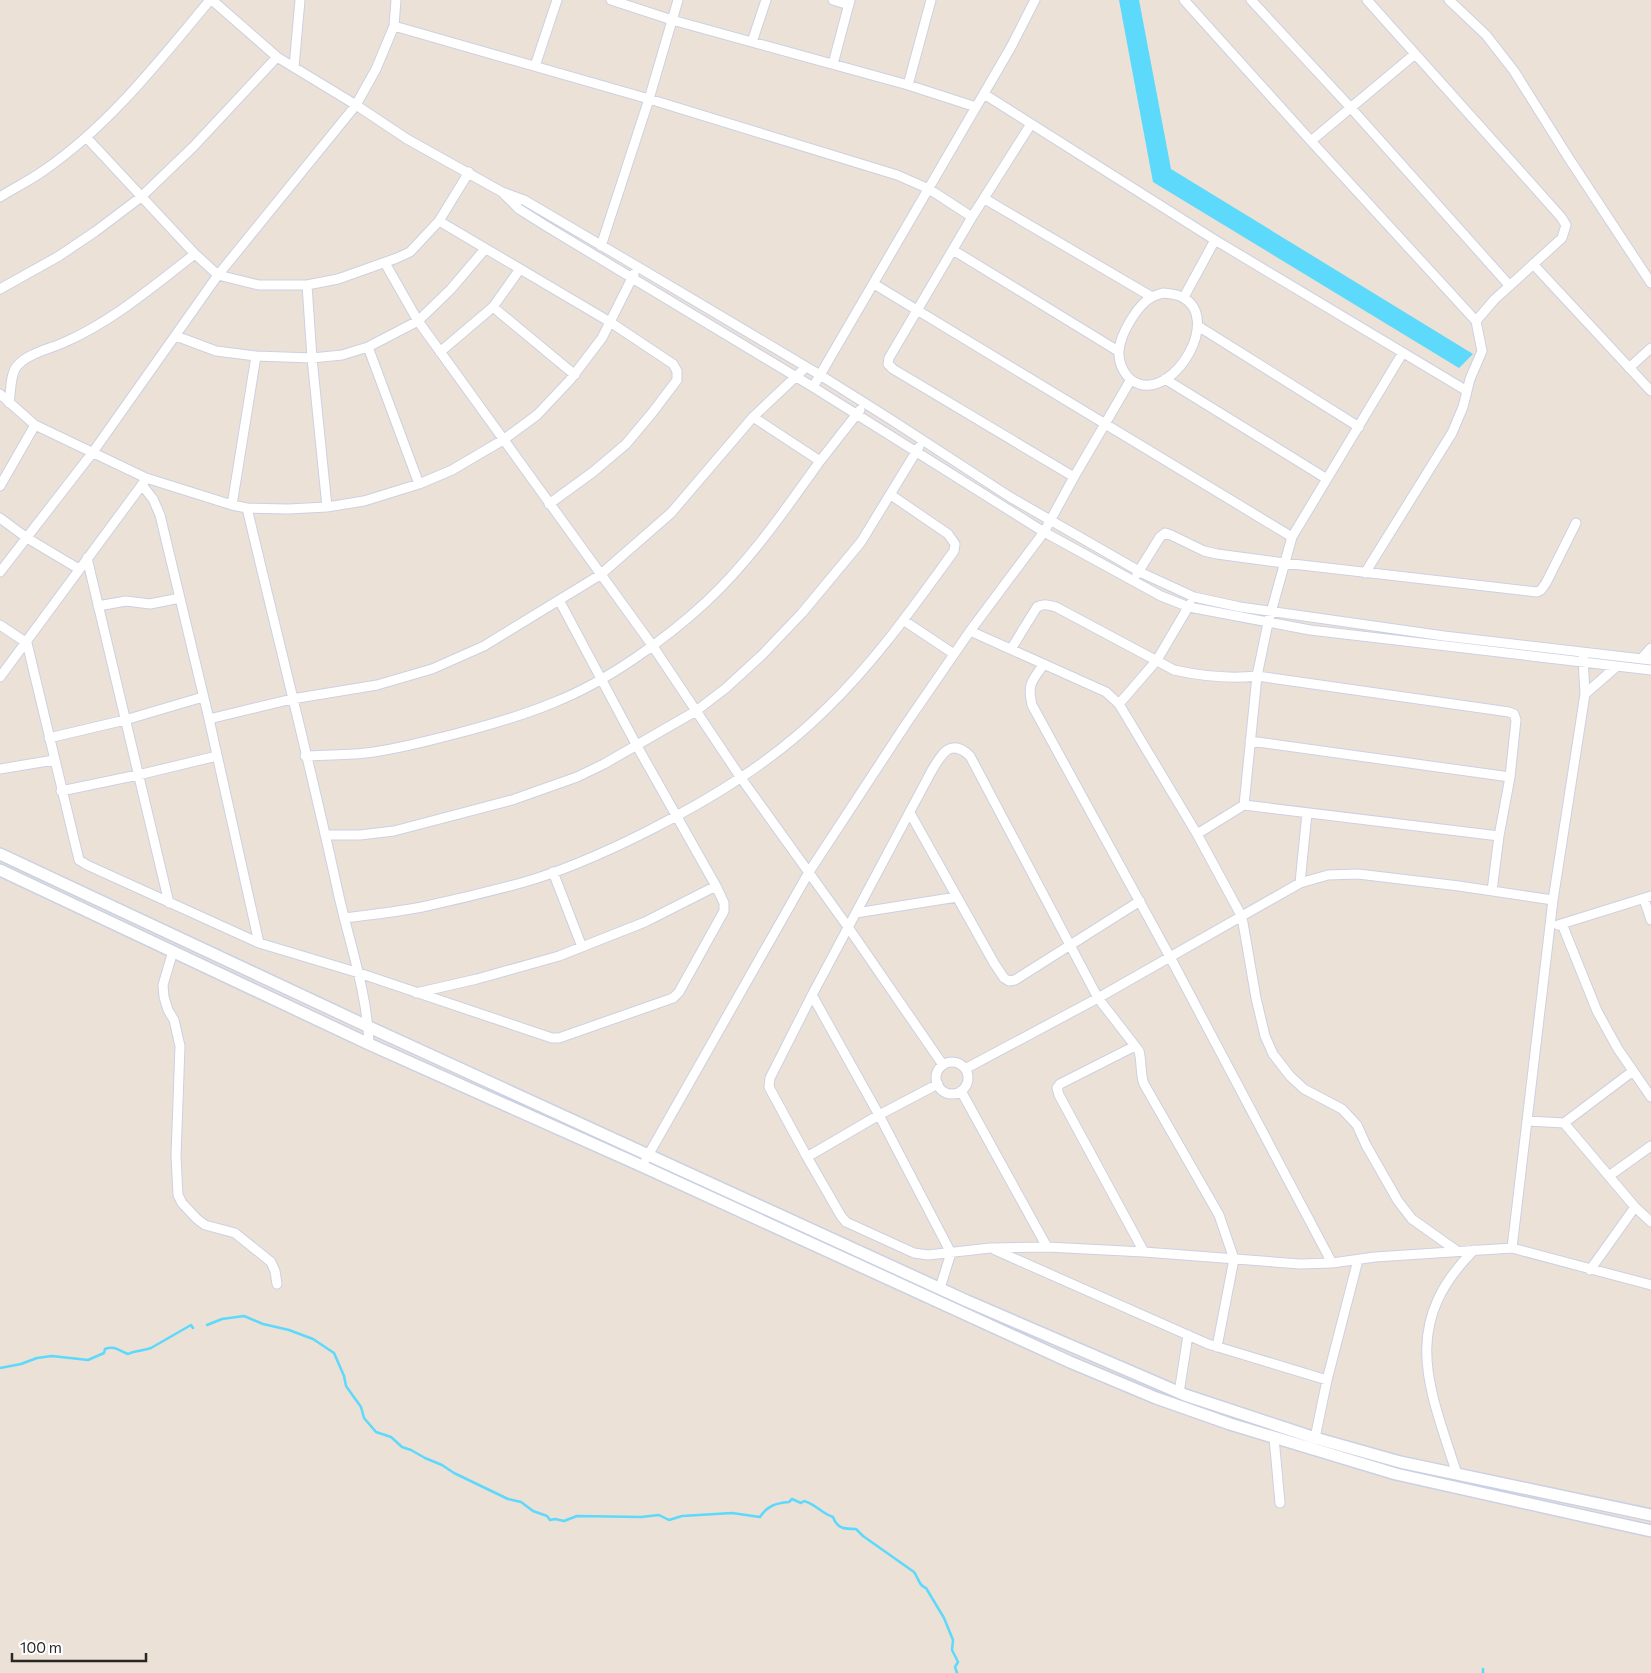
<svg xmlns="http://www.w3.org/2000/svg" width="1651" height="1673" viewBox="0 0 1651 1673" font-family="Commissioner,sans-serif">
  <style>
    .water { fill: #5cd9fb }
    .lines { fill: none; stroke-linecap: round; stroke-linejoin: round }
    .stream { stroke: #5cd9fb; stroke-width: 2.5 }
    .minor-casing { stroke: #cbd1e2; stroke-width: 11 }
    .secondary-casing { stroke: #cbd1e2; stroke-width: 14 }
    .minor { stroke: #fff; stroke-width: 9 }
    .secondary { stroke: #fff; stroke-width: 11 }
  </style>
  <rect width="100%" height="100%" fill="#ece1d6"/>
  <path class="water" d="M1119 0H1139L1171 169 1473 354 1459 368 1153 182Z"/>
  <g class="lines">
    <path class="stream" d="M207 1325 222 1319 244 1316 263 1324 289 1330 313 1339 334 1353 344 1376 346 1386 361 1407 364 1418 376 1432 391 1437 402 1447 411 1450 425 1458 442 1465 454 1473 508 1499 521 1502 533 1511 547 1516 550 1520 555 1519 564 1521 577 1516 641 1517 659 1515 669 1520 682 1516 732 1513 760 1517C767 1506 776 1503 789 1502L792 1499 801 1503 804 1501C816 1504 822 1514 833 1517 837 1529 845 1529 856 1529L863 1536 914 1572C919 1579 919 1586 926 1588L944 1618 953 1640 952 1650 958 1662 955 1667 957 1673
      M0 1368 21 1364 37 1358 52 1356 88 1360 104 1353 105 1349C114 1345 120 1351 128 1354 136 1350 143 1351 151 1348L191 1325 193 1328
      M1483 1669V1673"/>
    <defs>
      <path id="minor" d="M212 0 277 57 356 105 407 139 502 192 524 200 638 267 820 375 890 419 1010 497 1144 574 1194 597 1240 607 1444 636 1651 660
        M611 0 672 20 908 85 931 0
        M833 0 849 5
        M1184 0 1311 141 1476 321 1482 351 1470 379 1463 407 1452 433 1365 573
        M1251 0 1351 108 1509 285
        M1367 0 1561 217 1566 225 1562 238 1494 300 1476 321
        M1449 0 1486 35 1514 71 1570 160 1651 283
        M394 26 649 99 897 175 929 189 972 217
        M752 42 766 0
        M833 64 850 0
        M535 66 557 0
        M294 67 300 0
        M908 85 976 107
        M984 94 1215 240 1467 391
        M1031 124 972 217 889 358 888 364 893 369 1074 477
        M86 137 195 254 218 275 259 285H307L338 279 397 258 410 252 439 221 469 172
        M1311 141 1415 54
        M504 194 519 209 546 226 813 387 1044 532 1161 596 1189 607 1310 630 1651 670
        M0 197C14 188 29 181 43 171 109 126 159 61 210 0
        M985 199 1152 297
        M439 221 610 322 673 364 677 371V380L652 413 626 444 593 472 549 504
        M601 246 649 99 678 0
        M953 250 1118 351
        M385 263 418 321 652 645 741 778 848 927 943 1065
        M1533 264 1651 391
        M874 284 1292 537
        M307 285 312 358 327 507
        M0 289 59 256 96 231 141 197 194 146 277 57
        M1163 293C1170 294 1176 294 1182 297 1222 317 1176 396 1139 384 1126 380 1118 364 1119 351 1120 334 1138 304 1152 297 1156 295 1160 294 1163 293Z
        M1184 297 1215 240
        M493 307 575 375
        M1198 326 1359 427
        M176 336 216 351 256 356 312 358 342 355 368 347 418 321 451 289 485 249
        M368 347 419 484
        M440 352 493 307 520 269
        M1629 368 1651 348
        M1165 379 1327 479
        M813 387 1011 47 1035 0
        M0 394 35 425 146 478 232 505 247 508 288 509 327 507 364 501 419 484 452 470 503 440 537 415 570 380 602 338 634 274
        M9 403C11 392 10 374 17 366 28 353 50 349 65 342 113 321 153 286 195 254
        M820 461 860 410
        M142 485 153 499 160 515 209 719 259 943
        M0 486 35 425
        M232 505 256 356
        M247 508C277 636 310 763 338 892 349 942 367 991 369 1044
        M0 518 27 538 79 569
        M87 558 169 903
        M0 572 93 452 218 275 356 105 376 69 394 26 396 0
        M1137 574 1160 537 1165 533 1171 535 1204 551 1217 554 1284 563 1537 592 1541 590 1546 583 1576 523
        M98 606 126 601 150 604 180 598
        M903 620 954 654
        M0 625 27 643 79 860 87 865 259 943 359 973 552 1038H559L673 998 679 992 724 911V903L716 886 637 746 559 600
        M970 631 1106 692 1119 704 1197 834 1242 917 1256 998 1265 1036 1273 1054 1290 1076 1304 1089 1342 1109 1357 1125 1366 1145 1398 1201 1412 1219 1457 1251
        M1011 649 1037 607C1044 603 1048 605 1056 607L1174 670C1201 676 1229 679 1257 676L1509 712 1514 714 1516 720 1510 777 1499 836 1492 891
        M1641 659 1651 648
        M1044 664C1032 681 1027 684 1032 705L1170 957 1332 1263
        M0 677 144 482
        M1585 694 1616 667
        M1119 704 1157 660 1190 604
        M209 719 292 699 377 685 432 669 484 646 600 575 671 513 753 417
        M49 738 125 720 203 697
        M1250 741 1510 777
        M305 756C325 755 346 755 366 753 394 750 423 742 451 735 486 726 522 716 555 702 606 682 666 639 706 602 750 561 785 510 820 461L753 417 806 367
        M0 769 54 760
        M61 791 138 775 217 756
        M1244 805 1257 676 1268 623 1292 537 1402 354
        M910 813 994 963 1004 978 1009 981 1015 980 1140 901
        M1197 834 1244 805 1499 836
        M325 835H360L394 831 512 800 577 777 604 764 696 711 726 688 763 654 802 613 861 542 919 447
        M553 872 582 947
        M1300 883 1307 813
        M1644 899 1651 920
        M856 913 957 897
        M344 918C370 915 396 912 422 907 455 900 488 892 521 883 564 871 606 852 646 832 711 799 774 761 826 709 875 662 914 606 954 551L955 544 948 534 891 495
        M1562 924 1597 1011 1618 1049 1651 1097
        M1558 925 1651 896
        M173 951 163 985 164 997 168 1010 174 1020 180 1046 176 1156 178 1195 182 1203 197 1219 205 1225 235 1233 271 1262 275 1271 277 1284
        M416 993 477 979 559 956 645 922 716 886
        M812 995 879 1115 951 1253 940 1288
        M1135 1046 1060 1084 1057 1088 1059 1095 1144 1252
        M936 1078a16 16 0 1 1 32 0a16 16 0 1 1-32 0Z
        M965 1069 1098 998 1300 883 1328 875 1358 874 1459 886 1553 900
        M961 1091 1047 1247
        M1527 1121 1564 1123 1633 1071
        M1564 1123 1635 1207 1651 1222
        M807 1157 879 1115 938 1084
        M646 1159 809 872 906 724 970 631 1044 532 1074 477 1130 381
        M1609 1176 1651 1146
        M1512 1248 1553 900 1585 694 1583 658
        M995 1250 1208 1344 1327 1380
        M1590 1270 1635 1207
        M1217 1347 1234 1259 1219 1215 1144 1084C1140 1074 1142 1062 1139 1051L1098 998 970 756C950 737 941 755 931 772L812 995 770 1078 769 1087 807 1157 841 1216 846 1222 914 1253 928 1255 990 1248 1047 1247 1144 1252 1300 1264 1332 1263 1375 1257 1512 1248 1651 1285
        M1179 1393 1188 1335
        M1274 1438 1280 1503
        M1315 1438 1327 1380 1358 1260
        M1457 1474C1429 1387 1399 1325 1474 1250"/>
      <path id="secondary" d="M0 854 369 1027 967 1301 1185 1395 1315 1438 1400 1462 1651 1515
        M0 870 369 1044 642 1166 1070 1362 1156 1398 1230 1424 1396 1474 1651 1531"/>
    </defs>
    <use href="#minor" class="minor-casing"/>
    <use href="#secondary" class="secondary-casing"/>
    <use href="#minor" class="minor"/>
    <use href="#secondary" class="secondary"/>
  </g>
  <path d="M12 1653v8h134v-8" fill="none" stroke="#272727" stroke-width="2.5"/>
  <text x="20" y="1653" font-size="15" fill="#272727" stroke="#ffffff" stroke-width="4" paint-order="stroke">100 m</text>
</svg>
